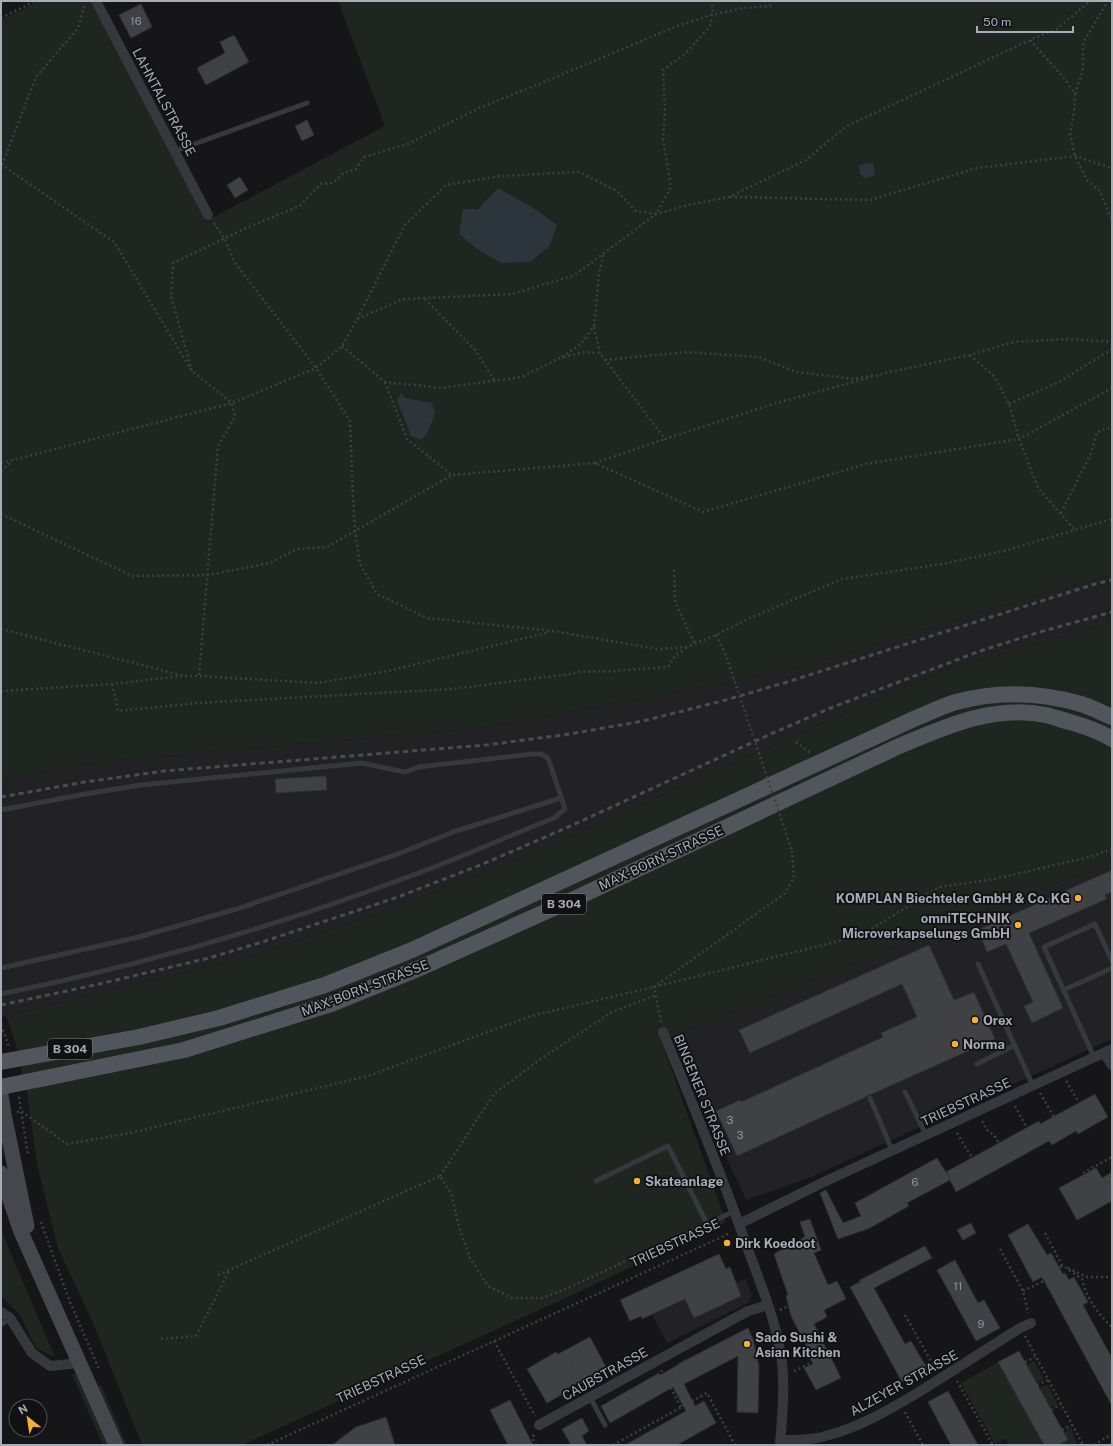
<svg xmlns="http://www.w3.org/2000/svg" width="1113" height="1446" viewBox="0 0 1113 1446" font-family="'Public Sans',sans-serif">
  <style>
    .built { fill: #222225 }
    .green { fill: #1e261f }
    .water { fill: #2c353c }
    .building { fill: #404145; stroke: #303034 }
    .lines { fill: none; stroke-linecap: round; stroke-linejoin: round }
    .path { stroke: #3d3f44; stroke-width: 2.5; stroke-dasharray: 2 3; stroke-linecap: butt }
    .lane { stroke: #37383d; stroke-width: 5 }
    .street { stroke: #37383d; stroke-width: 10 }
    .secondary { stroke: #45474d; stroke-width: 15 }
    .primary { stroke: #53555c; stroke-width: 16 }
    .rail { stroke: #4a4c52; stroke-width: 3; stroke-dasharray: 5 4; stroke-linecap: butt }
    .path-bridge { stroke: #3d3f44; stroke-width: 2.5; stroke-dasharray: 2 3; stroke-linecap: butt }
    .poi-dot { fill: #f2b134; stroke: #111113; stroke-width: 1.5 }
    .labels { text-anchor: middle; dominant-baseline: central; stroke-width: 3.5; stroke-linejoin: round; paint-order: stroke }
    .number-label { font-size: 11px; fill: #8e929b }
    .shield { fill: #111113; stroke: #7b7e86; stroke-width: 1 }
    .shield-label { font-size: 12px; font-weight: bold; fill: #a8adb8 }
    .street-label { font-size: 13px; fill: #a8adb8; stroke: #111113 }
    .poi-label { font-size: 13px; font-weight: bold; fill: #a8adb8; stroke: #111113; text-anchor: start }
  </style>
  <rect width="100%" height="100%" fill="#161618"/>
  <path class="built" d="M1112 575V623L943 671 821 724 539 851 379 914 245 958 1 1017V780L87 763 486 727 736 681 803 666 1051 591Z
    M1112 861V1039L809 1178 746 1200 671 1036Z
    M730 1267 736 1283 745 1279 752 1296 748 1303 667 1343 652 1314 730 1278 726 1269Z"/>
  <path class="green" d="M39 1H92L206 221 261 192 385 126 338 1H1112V575L1051 591 803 666 736 681 486 727 87 763 1 780V20Z
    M1112 623V861L661 1040 726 1222 570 1296 242 1445H142L94 1325 58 1248 37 1164 27 1091 23 1074H22L21 1071 22 1070 16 1044 6 1016 245 958 379 914 539 851 821 724 943 671Z
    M1 1230 55 1357 36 1348 20 1315 1 1296Z
    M1034 1361 1044 1379 1036 1383 1026 1366Z
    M998 1362 1044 1445H1009L1006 1439 995 1444 961 1383Z
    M72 1374H77L108 1445H103Z
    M1047 1384 1058 1404 1050 1408 1039 1389Z
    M101 1385 127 1445H122L97 1387Z
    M1071 1428 1077 1445H1058L1067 1440 1064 1433Z"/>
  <path class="water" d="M873 163 875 176 864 178 860 174 859 165Z
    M498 188 535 209 557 225 550 245 531 262 501 263 477 249 459 234 463 209H478Z
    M401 393 405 398 432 403 435 414 427 433 421 440 411 436 397 400Z"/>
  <path class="building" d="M141 4 152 27 131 38 119 15Z
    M234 35 249 62 206 85 197 68 225 53 220 42Z
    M307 120 314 135 302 141 295 126Z
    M240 177 248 190 235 198 227 185Z
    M326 776 327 790 276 793 275 779Z
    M1112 870V892L1105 895 1107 899 1029 933 1063 1008 1032 1023 1024 1006 1033 1002 1006 944 987 952 978 930Z
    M929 945 954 1000 974 992 995 1039 872 1094 868 1095 866 1097 737 1156 716 1111 740 1100 741 1102 883 1037 881 1033 917 1017 902 984 750 1053 739 1030Z
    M1095 1094 1108 1117 1078 1134 1076 1131 1052 1145 1049 1141 956 1192 950 1180 907 1203 909 1206 868 1229 838 1239 820 1193 826 1190 843 1223 861 1216 855 1203 937 1158 950 1179 946 1172 1039 1121 1040 1124Z
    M1096 1168 1102 1178 1112 1172V1201L1077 1220 1059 1188Z
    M810 1219 821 1250 814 1253 828 1285 837 1281 846 1299 824 1310 827 1317 814 1324 841 1378 816 1390 804 1368 813 1364 805 1348 807 1347 791 1316 786 1296 788 1295 774 1254 805 1237 800 1222Z
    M971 1223 976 1233 963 1240 957 1230Z
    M1028 1224 1047 1255 1051 1253 1063 1274 1065 1273 1069 1280 1074 1277 1088 1302 1083 1305 1112 1358V1406L1042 1277 1033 1282 1008 1235Z
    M925 1246 932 1258 874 1288 905 1344 911 1341 927 1368 902 1382 850 1287 860 1282V1280Z
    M719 1254 726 1269 730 1267 741 1296 694 1318 685 1299 642 1319 641 1316 630 1321 620 1300Z
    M955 1260 978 1303 984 1300 1000 1328 976 1341 937 1270Z
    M748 1328 753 1339 759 1366 758 1413 737 1412 738 1356 684 1384 695 1406 704 1401 716 1423 677 1445H625L686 1411 673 1387 610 1423 601 1406 659 1373 660 1375 678 1365V1364Z
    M590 1337 606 1367 567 1389 568 1391 547 1403 527 1369 556 1352 558 1354Z
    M1019 1351 1068 1440 1058 1445H1044L998 1362Z
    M948 1391 978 1445H951L928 1402Z
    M510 1400 533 1445H508L490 1410Z
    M386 1417 395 1445H332L356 1427Z
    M582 1418 589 1431 582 1436 587 1445H571L562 1429Z"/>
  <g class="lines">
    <path class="path" d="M1 18 35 1
      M1030 40 1065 79 1075 94 1074 112 1070 134 1075 156 1087 180 1100 191 1112 221
      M1075 94 1083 69V43L1108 1
      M2 165 36 77 78 28 85 5
      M1 166 2 165 114 242 192 371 232 403 235 417 218 446 199 676
      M730 197 870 200 977 168 1075 156 1112 168
      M214 223 225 239 235 263 316 368 350 421 353 498 355 531 360 564 377 594 427 618 553 631 657 649 687 647 716 635 750 618 842 579 942 564 1004 551 1112 519
      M425 299 475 350 495 381
      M357 319 405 225 446 185 501 176 579 172 617 191 636 211 656 214 671 187 663 139 665 110 663 70 686 53 710 26 713 9 711 1
      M594 327 600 353
      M342 346 385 382 441 388 522 377 560 358 585 352 600 353 665 439 773 404 890 372 970 355 1014 342 1069 339 1112 342
      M970 355 994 376 1009 404 1019 439 1038 488 1075 530
      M562 357 582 343 594 326 599 274 604 253
      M605 360 686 352 758 357 797 372 854 379 874 375
      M192 371 171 296 173 263 246 228 300 206 320 184 333 183 343 173 356 169 364 157 408 144 479 108 549 80 677 26 712 15 743 8 770 6 772 1
      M385 382 407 439 452 475 595 463 703 512 866 464 1019 439 1112 388
      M1009 404 1059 382 1112 349
      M1 463 232 403 316 368 342 346 357 319 403 299 512 294 575 275 656 214 688 205 729 197 806 160 845 127 1030 40 1057 29 1090 1
      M595 463 665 439
      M1 471 11 462
      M1061 513 1091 453 1097 432 1112 427
      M1 514 132 576 208 575 270 563 297 549 327 547 452 475
      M674 570 675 602 695 644
      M1 629 184 676H199L317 683 388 671 550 632
      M716 635 725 653
      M112 684 118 711 198 703 452 689 570 674 577 672 614 671 668 667 675 656 686 648
      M1 691 112 684 182 676
      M796 742 810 753
      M661 1022 654 987 784 894 794 878 792 851
      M1 1025 9 1047
      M1066 1081 1079 1103
      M1040 1093 1054 1117
      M19 1097 28 1155
      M1015 1106 1027 1128
      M17 1112 21 1111 67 1144 130 1133 368 1076 531 1016 654 987 839 941 868 931 939 887 995 879 1089 857 1112 849
      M982 1121 986 1129 994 1135 999 1143
      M957 1133 972 1158
      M1083 1173 1112 1157
      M440 1176 494 1094 542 1058 612 1012 656 995
      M41 1222 70 1302 99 1369
      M1045 1233 1062 1265 1082 1279C1086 1298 1098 1314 1112 1327
      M1000 1249 1023 1291 1028 1313
      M1068 1268 1087 1277H1112
      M218 1275 440 1176 451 1193 459 1227 470 1258 488 1286 512 1298H542L568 1288 699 1227
      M1023 1291 1056 1275 1062 1265
      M780 1310 789 1306
      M905 1315 936 1370
      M1025 1336 1083 1445
      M161 1339 196 1336 229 1271
      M494 1341 535 1416
      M1025 1362 1035 1357
      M571 1364 584 1388
      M661 1370 681 1407
      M794 1371 811 1363
      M957 1381 993 1445
      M1037 1385 1048 1380
      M1051 1410 1061 1404
      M905 1412 923 1445
      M1062 1430 1072 1425
      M534 1435 532 1438 536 1445
      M267 1445 726 1235 730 1232
      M613 1445 707 1393 735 1445
      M1094 1445 1112 1434"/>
    <path class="lane" d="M175 151 307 103
      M1 810 85 794 141 785 362 763 405 772 419 767 532 754H541L548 758 565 809 554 818C504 838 455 860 405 878 274 927 138 966 1 994
      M978 964 1033 1086
      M1 968 139 937 240 908 395 855 456 831 561 798
      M1064 990 1112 968
      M1094 1057 1044 947 1095 924 1112 961
      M977 1064 1015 1045
      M905 1092 926 1135
      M870 1098 892 1150
      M596 1181 668 1146 707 1224 735 1211
      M1 1325 10 1318
      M590 1397 605 1425"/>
    <path class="street" d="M96 1 208 215
      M663 1032C692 1102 721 1173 746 1244 760 1283 777 1322 782 1363 785 1390 782 1418 780 1445
      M1104 1053 1112 1065
      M739 1224 826 1181 1112 1049
      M1 1312 10 1318 32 1353 50 1366 80 1363
      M539 1425 748 1311 768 1305
      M780 1440C797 1440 813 1440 829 1435 859 1427 887 1411 914 1395 950 1373 985 1350 1020 1328L1031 1323"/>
    <path class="secondary" d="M1 1095 4 1114 27 1226
      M1 1173 21 1232 116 1445"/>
    <path class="primary" d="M1 1062 139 1037 219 1018 325 985 412 950 916 718C929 713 942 706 956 702 997 691 1040 692 1081 704 1091 707 1102 713 1112 717
      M1 1087 184 1050 331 1004 420 968 574 899 897 747C944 727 994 704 1046 715 1054 717 1062 720 1070 722 1084 726 1099 731 1112 739"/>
    <path class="rail" d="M1 797 85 782 164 771 486 745 570 734 643 721 722 701 784 683 1095 584 1112 580
      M1 1005 95 985 209 958 262 942 398 897 483 864 566 828 773 733 833 707 980 651 1040 632 1112 612"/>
    <path class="path-bridge" d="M725 653 792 851"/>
  </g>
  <g class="poi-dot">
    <circle cx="1078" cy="898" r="4"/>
    <circle cx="1018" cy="925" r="4"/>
    <circle cx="975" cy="1020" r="4"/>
    <circle cx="955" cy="1044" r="4"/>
    <circle cx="637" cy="1181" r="4"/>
    <circle cx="727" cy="1243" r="4"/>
    <circle cx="747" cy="1344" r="4"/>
  </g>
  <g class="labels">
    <g class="number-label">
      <text x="136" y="21">16</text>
      <text x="730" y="1120">3</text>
      <text x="740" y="1135">3</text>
      <text x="915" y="1182">6</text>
      <text x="958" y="1286">11</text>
      <text x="981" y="1324">9</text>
    </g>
    <g class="shield">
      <rect x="542" y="894" width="44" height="20" rx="3"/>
      <rect x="48" y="1039" width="44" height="20" rx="3"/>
    </g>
    <g class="shield-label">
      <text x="564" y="904">B 304</text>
      <text x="70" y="1049">B 304</text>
    </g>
    <g class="street-label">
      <text transform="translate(164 102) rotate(62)">LAHNTALSTRASSE</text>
      <text transform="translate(661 858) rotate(-25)">MAX-BORN-STRASSE</text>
      <text transform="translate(365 988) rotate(-21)">MAX-BORN-STRASSE</text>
      <text transform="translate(702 1095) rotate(68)">BINGENER STRASSE</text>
      <text transform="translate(966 1102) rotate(-25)">TRIEBSTRASSE</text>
      <text transform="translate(675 1243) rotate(-25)">TRIEBSTRASSE</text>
      <text transform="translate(605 1374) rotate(-29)">CAUBSTRASSE</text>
      <text transform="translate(381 1379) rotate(-25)">TRIEBSTRASSE</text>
      <text transform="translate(904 1383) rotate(-29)">ALZEYER STRASSE</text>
    </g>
    <g class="poi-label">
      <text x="1070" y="898" text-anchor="end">KOMPLAN Biechteler GmbH &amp; Co. KG</text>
      <text x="1010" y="918" text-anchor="end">omniTECHNIK<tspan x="1010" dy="15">Microverkapselungs GmbH</tspan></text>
      <text x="983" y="1020">Orex</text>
      <text x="963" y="1044">Norma</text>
      <text x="645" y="1181">Skateanlage</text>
      <text x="735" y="1243">Dirk Koedoot</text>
      <text x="755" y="1337">Sado Sushi &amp;<tspan x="755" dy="15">Asian Kitchen</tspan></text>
    </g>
  </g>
  <rect width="1113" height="1446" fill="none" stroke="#a8adb8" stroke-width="4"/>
  <g transform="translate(28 1418) rotate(330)"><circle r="19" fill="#111113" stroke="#4d4f55"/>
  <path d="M0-3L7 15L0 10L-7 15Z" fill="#f2b134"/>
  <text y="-6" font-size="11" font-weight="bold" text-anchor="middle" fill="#a8adb8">N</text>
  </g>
  <path d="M977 26v6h96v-6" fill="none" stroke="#a8adb8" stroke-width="2"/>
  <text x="983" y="26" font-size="12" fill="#a8adb8" stroke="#111113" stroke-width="3" paint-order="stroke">50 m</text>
</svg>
